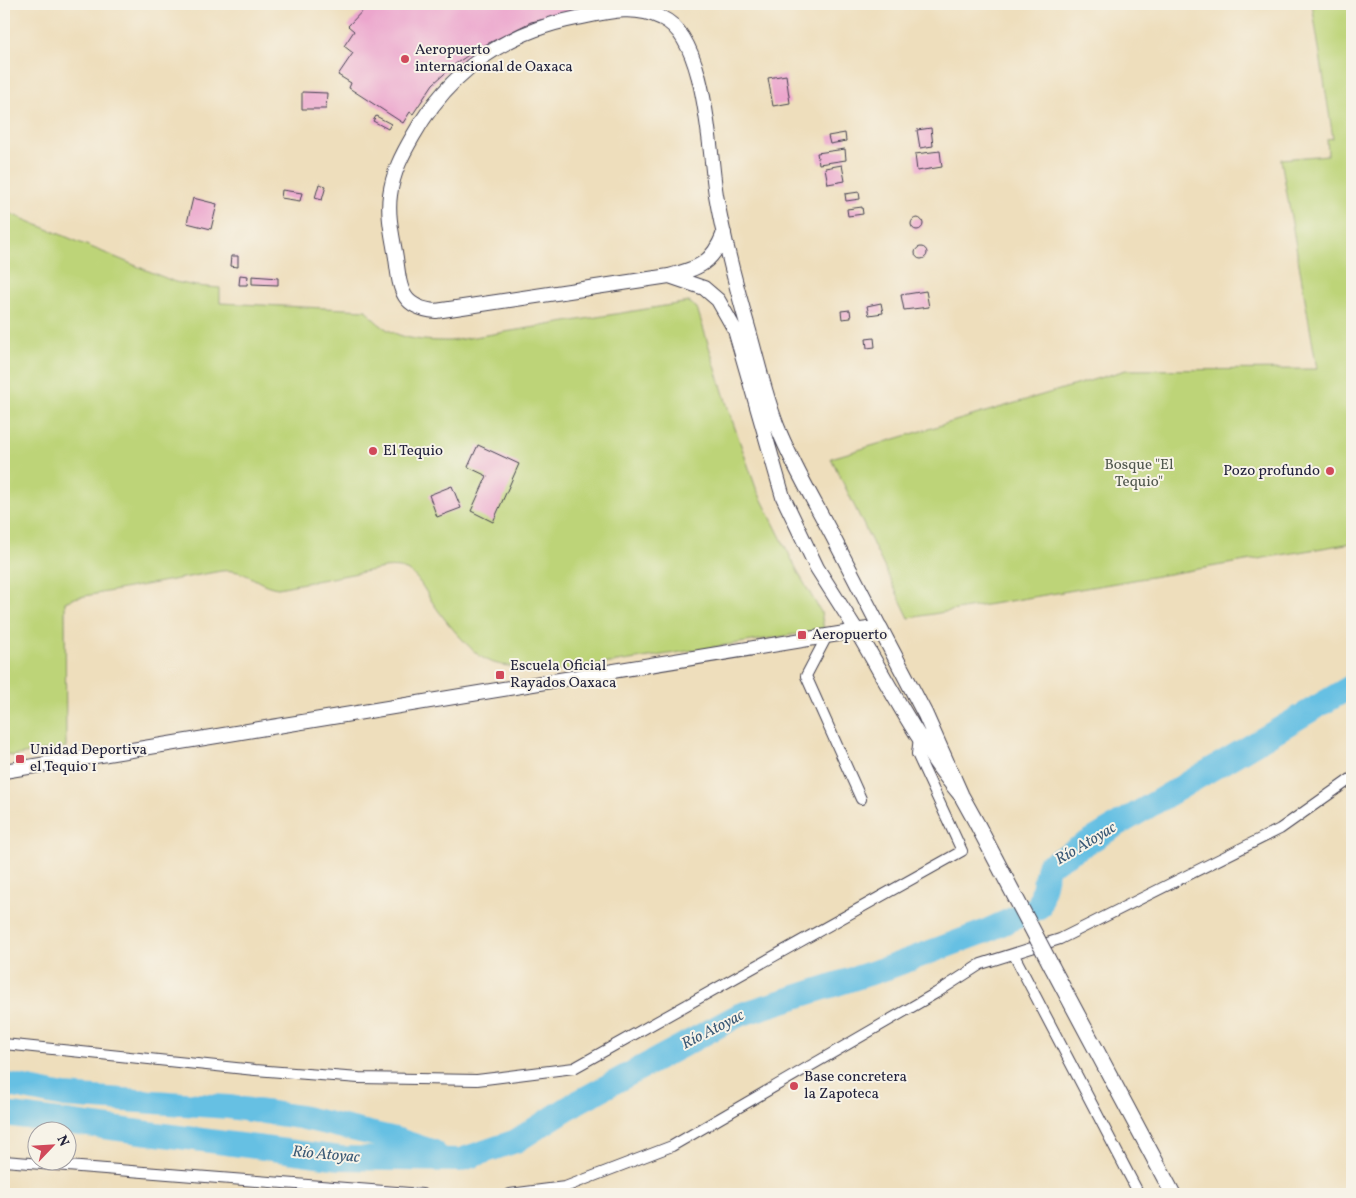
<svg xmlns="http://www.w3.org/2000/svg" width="1356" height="1198" viewBox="0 0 1356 1198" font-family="Vollkorn,serif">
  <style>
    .green { fill: #bdd478; stroke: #707b5a }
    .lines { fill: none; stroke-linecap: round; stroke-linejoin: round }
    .river { stroke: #66c0e3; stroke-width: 24 }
    .building { fill: #eca6cd }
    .minor-casing { stroke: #413e4e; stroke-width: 12 }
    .tertiary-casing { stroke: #413e4e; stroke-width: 16 }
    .secondary-casing { stroke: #413e4e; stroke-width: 17 }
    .minor { stroke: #fff; stroke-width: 10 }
    .tertiary { stroke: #fff; stroke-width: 14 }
    .secondary { stroke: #fff; stroke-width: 15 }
    .secondary-bridge-casing { stroke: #413e4e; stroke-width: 17; stroke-linecap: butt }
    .secondary-bridge { stroke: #fff; stroke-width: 15 }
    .poi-dot { fill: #d1495b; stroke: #f7f3e8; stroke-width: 2 }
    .labels { text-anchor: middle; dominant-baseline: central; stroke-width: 4; stroke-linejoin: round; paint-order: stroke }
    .poi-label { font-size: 15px; fill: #22223b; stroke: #f7f3e8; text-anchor: start }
    .park-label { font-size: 15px; fill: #50574d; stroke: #f7f3e8 }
    .water-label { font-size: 16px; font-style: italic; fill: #3a5976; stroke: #f7f3e8 }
  </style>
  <rect width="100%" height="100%" fill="#f7f3e8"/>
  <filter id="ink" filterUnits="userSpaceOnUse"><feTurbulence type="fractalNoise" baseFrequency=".02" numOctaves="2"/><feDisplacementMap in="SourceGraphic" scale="10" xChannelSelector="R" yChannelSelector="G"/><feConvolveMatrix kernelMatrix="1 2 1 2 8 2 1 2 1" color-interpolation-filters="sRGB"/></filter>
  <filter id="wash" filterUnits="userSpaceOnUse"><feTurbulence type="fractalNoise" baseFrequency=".0096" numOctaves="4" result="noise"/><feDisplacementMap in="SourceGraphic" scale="20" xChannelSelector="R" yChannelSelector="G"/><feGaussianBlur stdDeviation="1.12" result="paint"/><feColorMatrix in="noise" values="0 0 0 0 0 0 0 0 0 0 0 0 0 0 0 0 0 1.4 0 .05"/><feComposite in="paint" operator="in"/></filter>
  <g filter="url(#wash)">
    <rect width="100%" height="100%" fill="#eedebc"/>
    <path class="green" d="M1312 4H1352V543L909 618 831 458 1126 370 1317 369 1281 159 1328 155 1327 139 1333 138Z
      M4 211 175 282 196 286 220 288V303L366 310C387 339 417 341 450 341L689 302 697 308 730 414 756 488 800 576 821 612 824 630 552 672C526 663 498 673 475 652 461 639 446 622 435 606 427 595 421 580 410 572 402 567 393 567 384 568L278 588C255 585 247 568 221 571L74 598 65 602 66 747 12 756 4 753Z"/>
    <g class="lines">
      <path class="river" d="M4 1084 64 1096 229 1107 300 1117 395 1139 434 1152
        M4 1114 340 1158 460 1160 516 1141 576 1103 739 1015 887 968 984 932 1039 907 1048 866 1352 686"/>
    </g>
    <g id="blocks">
      <path class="building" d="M369 4H588L589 10 531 22 477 49 454 65 433 84 413 114 410 112 403 123 349 88 351 83 338 75 353 53 344 46 354 31 348 26Z
        M786 75 790 103 773 106 768 78Z
        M302 92 327 93 326 109H302Z
        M376 116 391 124 388 129 373 121Z
        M931 128 933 146 920 148 917 130Z
        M845 133 846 141 830 144 828 136Z
        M845 149 846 160 819 164 817 153Z
        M940 151 942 167 917 171 915 154Z
        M842 165 845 181 828 184 825 168Z
        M319 184 326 186 322 200 315 198Z
        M282 190 302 193 300 201 281 198Z
        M859 192 860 199 846 201 845 194Z
        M193 198 217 204 211 229 187 223Z
        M862 207 863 214 848 216 847 209Z
        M911 224a6 6 0 1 1 12 0a6 6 0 1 1-12 0Z
        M915 253a6 6 0 1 1 12 0a6 6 0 1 1-12 0Z
        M231 256H238V267L230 266Z
        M240 275 248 276 247 285H239Z
        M252 276 278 278V285L252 284Z
        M926 291 929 307 904 310 901 295Z
        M881 303 883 313 869 315 867 306Z
        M850 310 851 318 842 319 841 311Z
        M874 338 875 347 867 348 866 339Z
        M478 445 519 464 493 522 471 511 487 476 468 467Z
        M452 486 461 508 437 517 429 495Z"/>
    </g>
  </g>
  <g filter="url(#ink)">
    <use href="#blocks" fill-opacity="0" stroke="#413e4e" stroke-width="1"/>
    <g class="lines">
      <defs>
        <path id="minor" d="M827 636 806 676 861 799
          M1014 955 1139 1194
          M4 1044 255 1070 359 1078 477 1080 574 1068 962 851 917 754 919 737
          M4 1161 422 1194
          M510 1194 565 1187 672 1146 936 993 981 964 1060 939 1280 829 1352 778"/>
        <path id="tertiary" d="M724 233C712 264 699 268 669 276L436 311C401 308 400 289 396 258 393 238 387 216 390 195 393 172 402 155 413 136 449 72 505 32 577 18 606 12 634 4 662 18 707 38 709 151 716 195 724 241 736 286 749 331 758 363 765 395 777 426 792 464 813 499 832 535 848 566 864 597 880 628
          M4 771 857 631 817 568 783 497 735 330 718 300 704 288 669 276"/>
        <path id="secondary" d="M961 795C919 745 890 687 857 631L880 628 925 714 961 795 977 824
          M1052 967 1173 1194"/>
      </defs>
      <use href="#minor" class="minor-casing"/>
      <use href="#tertiary" class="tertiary-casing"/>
      <use href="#secondary" class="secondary-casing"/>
      <use href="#minor" class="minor"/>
      <use href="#tertiary" class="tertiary"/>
      <use href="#secondary" class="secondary"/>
      <defs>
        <path id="secondary-bridge" d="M977 824 1052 967"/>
      </defs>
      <use href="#secondary-bridge" class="secondary-bridge-casing"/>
      <use href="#secondary-bridge" class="secondary-bridge"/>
    </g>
  </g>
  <g class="poi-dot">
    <circle cx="405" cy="59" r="5"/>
    <circle cx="373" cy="451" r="5"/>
    <circle cx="1330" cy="471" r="5"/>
    <rect x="797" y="630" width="10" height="10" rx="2.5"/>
    <rect x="495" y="670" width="10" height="10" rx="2.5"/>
    <rect x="15" y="754" width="10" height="10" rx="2.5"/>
    <circle cx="794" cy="1086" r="5"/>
  </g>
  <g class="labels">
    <g class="poi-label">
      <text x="415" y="50">Aeropuerto<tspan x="415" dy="17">internacional de Oaxaca</tspan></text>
      <text x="383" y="451">El Tequio</text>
      <text x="1320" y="471" text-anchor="end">Pozo profundo</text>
      <text x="812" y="635">Aeropuerto</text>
      <text x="510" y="666">Escuela Oficial<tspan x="510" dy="17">Rayados Oaxaca</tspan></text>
      <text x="30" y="750">Unidad Deportiva<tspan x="30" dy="17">el Tequio 1</tspan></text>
      <text x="804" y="1077">Base concretera<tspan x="804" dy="17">la Zapoteca</tspan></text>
    </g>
    <g class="park-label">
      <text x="1139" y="465">Bosque "El<tspan x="1139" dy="17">Tequio"</tspan></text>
    </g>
    <g class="water-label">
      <text transform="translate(1086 844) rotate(-31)">Río Atoyac</text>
      <text transform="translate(713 1030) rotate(-27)">Río Atoyac</text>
      <text transform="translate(326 1155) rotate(5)">Río Atoyac</text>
    </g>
  </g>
  <rect width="1356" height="1198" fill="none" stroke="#f7f3e8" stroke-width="20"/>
  <g transform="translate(52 1146) rotate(65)"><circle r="24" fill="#f7f3e8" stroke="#a29fa3"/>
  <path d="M0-4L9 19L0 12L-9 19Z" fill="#d1495b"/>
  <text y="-8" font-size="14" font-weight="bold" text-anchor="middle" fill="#22223b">N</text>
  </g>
</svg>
